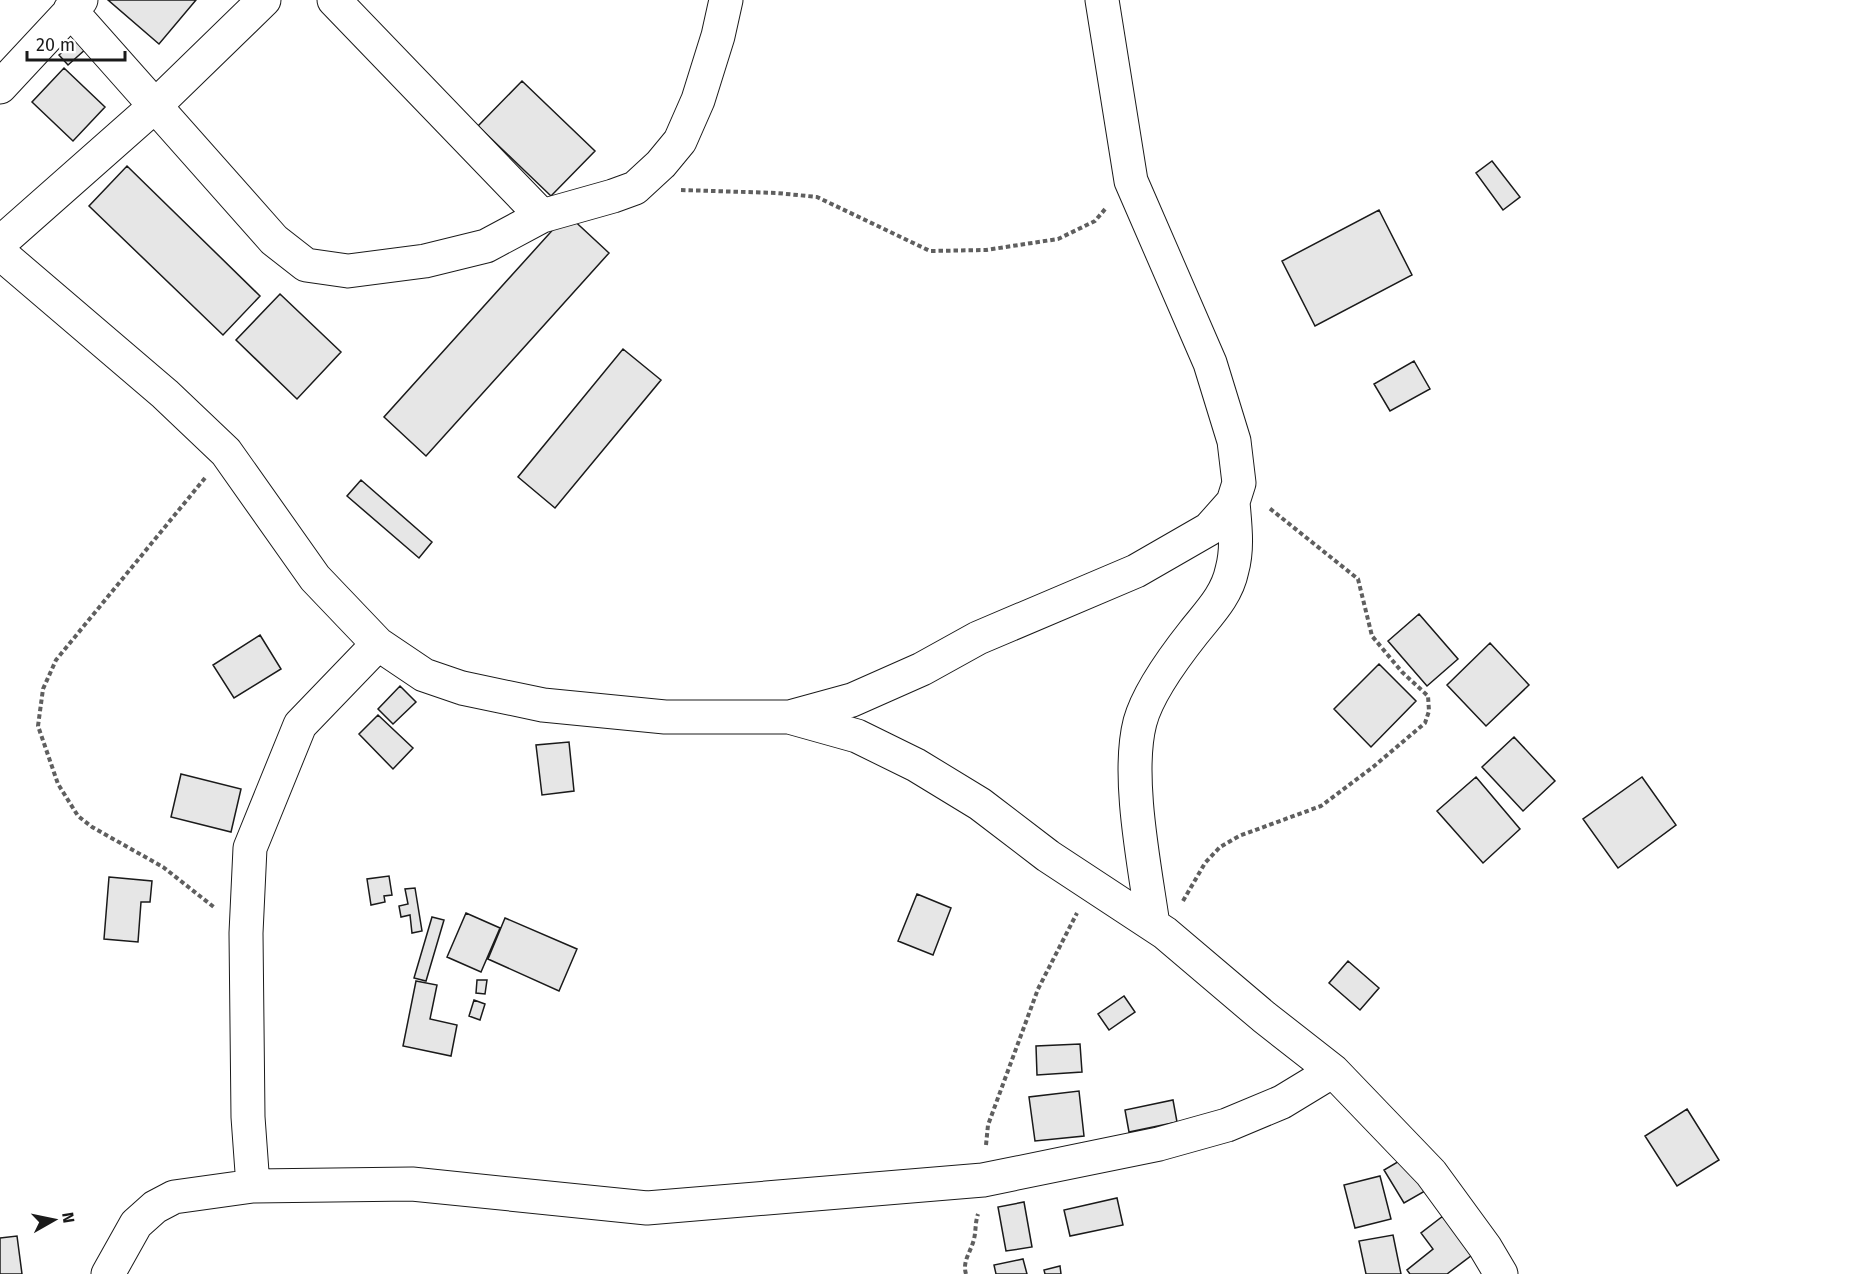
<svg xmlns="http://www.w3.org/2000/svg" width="1874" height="1274" viewBox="0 0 1874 1274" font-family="'Fira Sans',sans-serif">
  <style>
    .building { fill: #e6e6e6; stroke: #1a1a1a; stroke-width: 1.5 }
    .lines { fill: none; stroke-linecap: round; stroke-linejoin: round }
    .minor-casing { stroke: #1a1a1a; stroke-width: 35 }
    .path { stroke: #5f5f5f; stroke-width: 4; stroke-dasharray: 4.5 3; stroke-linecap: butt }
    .minor { stroke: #fff; stroke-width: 33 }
  </style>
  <rect width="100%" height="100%" fill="#fff"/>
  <path class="building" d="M108 0H196L159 44Z
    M78 37 87 48 68 65 59 55Z
    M64 68 105 107 73 141 32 102Z
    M522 81 595 151 551 196 478 126Z
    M1492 161 1520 197 1503 210 1476 173Z
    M127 166 260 296 223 335 89 206Z
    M1379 210 1412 275 1315 326 1282 261Z
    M567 214 609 253 426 456 384 417Z
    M280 294 341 352 297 399 236 340Z
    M623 349 661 380 555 508 518 477Z
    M1414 361 1430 389 1390 411 1374 384Z
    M361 480 432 542 419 558 347 496Z
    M1419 614 1458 659 1427 686 1388 641Z
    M260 635 281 669 234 698 213 665Z
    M1490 643 1529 685 1486 726 1447 685Z
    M1379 664 1416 701 1371 747 1334 709Z
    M400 686 416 702 393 724 378 709Z
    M378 715 413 748 393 769 359 734Z
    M1514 737 1555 781 1523 811 1482 767Z
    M569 742 574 791 542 795 536 745Z
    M181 774 241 789 231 832 171 817Z
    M1476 777 1520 829 1483 863 1437 811Z
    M1642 777 1676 825 1618 868 1583 819Z
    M389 876 392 895 384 896 385 902 371 905 367 879Z
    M109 877 152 881 150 902H141L138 942 104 939Z
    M415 888 422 931 412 933 410 915 401 917 399 906 408 904 405 889Z
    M917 894 951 908 933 955 898 941Z
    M466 913 500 928 481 972 447 957Z
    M432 917 444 920 426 981 414 978Z
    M505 918 577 949 559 991 488 959Z
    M1348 961 1379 988 1360 1010 1329 983Z
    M477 980H487L485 994 476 993Z
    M416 981 437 985 430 1019 457 1025 451 1056 403 1046Z
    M1124 996 1135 1012 1109 1030 1098 1014Z
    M474 1000 485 1004 480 1020 469 1016Z
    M1080 1044 1082 1072 1037 1075 1036 1046Z
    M1079 1091 1084 1136 1035 1141 1029 1097Z
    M1173 1100 1177 1122 1129 1132 1125 1110Z
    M1687 1109 1719 1160 1677 1186 1645 1136Z
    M1406 1157 1425 1191 1404 1203 1384 1170Z
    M1380 1176 1391 1219 1355 1228 1344 1185Z
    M1117 1198 1123 1225 1070 1236 1064 1210Z
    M1024 1202 1032 1247 1006 1251 998 1207Z
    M1443 1216 1472 1255 1447 1274H1410L1407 1270 1433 1249 1421 1233Z
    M1393 1235 1401 1274H1366L1359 1241Z
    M17 1236 22 1274H0V1238Z
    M1023 1259 1027 1274H996L994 1265Z
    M1060 1266 1061 1274H1045L1044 1270Z"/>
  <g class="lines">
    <defs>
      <path id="minor" d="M334 0 542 216
        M70 10 274 240 306 265 348 271 425 261 486 246 542 216 613 196 635 188 661 164 680 141 698 100 718 36 726 0
        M0 87 81 0
        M0 243 155 106 264 0
        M0 253 165 394 226 452 315 578 378 644 424 675 462 688 543 705 665 717H789L857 736 916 765 980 804 1048 856 1165 933 1264 1017 1333 1071 1431 1173 1485 1247 1501 1274
        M790 717 852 700 922 669 978 638 1136 571 1209 529 1233 502 1239 483 1234 441 1210 363 1131 181 1102 0
        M1153 925C1145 868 1126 776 1140 722 1148 692 1175 656 1194 632 1209 613 1227 595 1232 570 1238 548 1235 526 1233 502
        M253 1186 248 1117 246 933 250 848 300 725 378 644
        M108 1274 136 1224 155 1207 174 1197 253 1186 412 1184 647 1208 983 1180 1159 1144 1227 1125 1282 1102 1333 1071"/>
    </defs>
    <use href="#minor" class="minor-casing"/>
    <path class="path" d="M681 190 777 193 817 197 930 251 986 250 1058 239 1095 221 1106 208
      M205 478 56 660 43 689 38 726 58 784 78 816 92 827 163 867 215 908
      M1183 901 1205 863 1220 847 1239 836 1321 806 1373 767 1425 723 1429 711 1428 696 1402 672 1372 636 1358 579 1268 507
      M986 1145 988 1125 1038 989 1077 913
      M966 1274C962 1261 971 1252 974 1239 976 1231 975 1223 978 1214"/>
    <use href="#minor" class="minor"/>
  </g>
  <g transform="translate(54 1220) rotate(81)" stroke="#ffffff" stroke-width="4.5" paint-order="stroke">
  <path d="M0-4.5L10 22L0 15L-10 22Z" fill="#1a1a1a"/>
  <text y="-9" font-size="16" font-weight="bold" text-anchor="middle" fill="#1a1a1a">N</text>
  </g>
  <path d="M27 51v9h98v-9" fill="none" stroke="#1a1a1a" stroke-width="3"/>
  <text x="36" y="51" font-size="18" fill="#1a1a1a" stroke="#ffffff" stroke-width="4.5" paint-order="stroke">20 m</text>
</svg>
